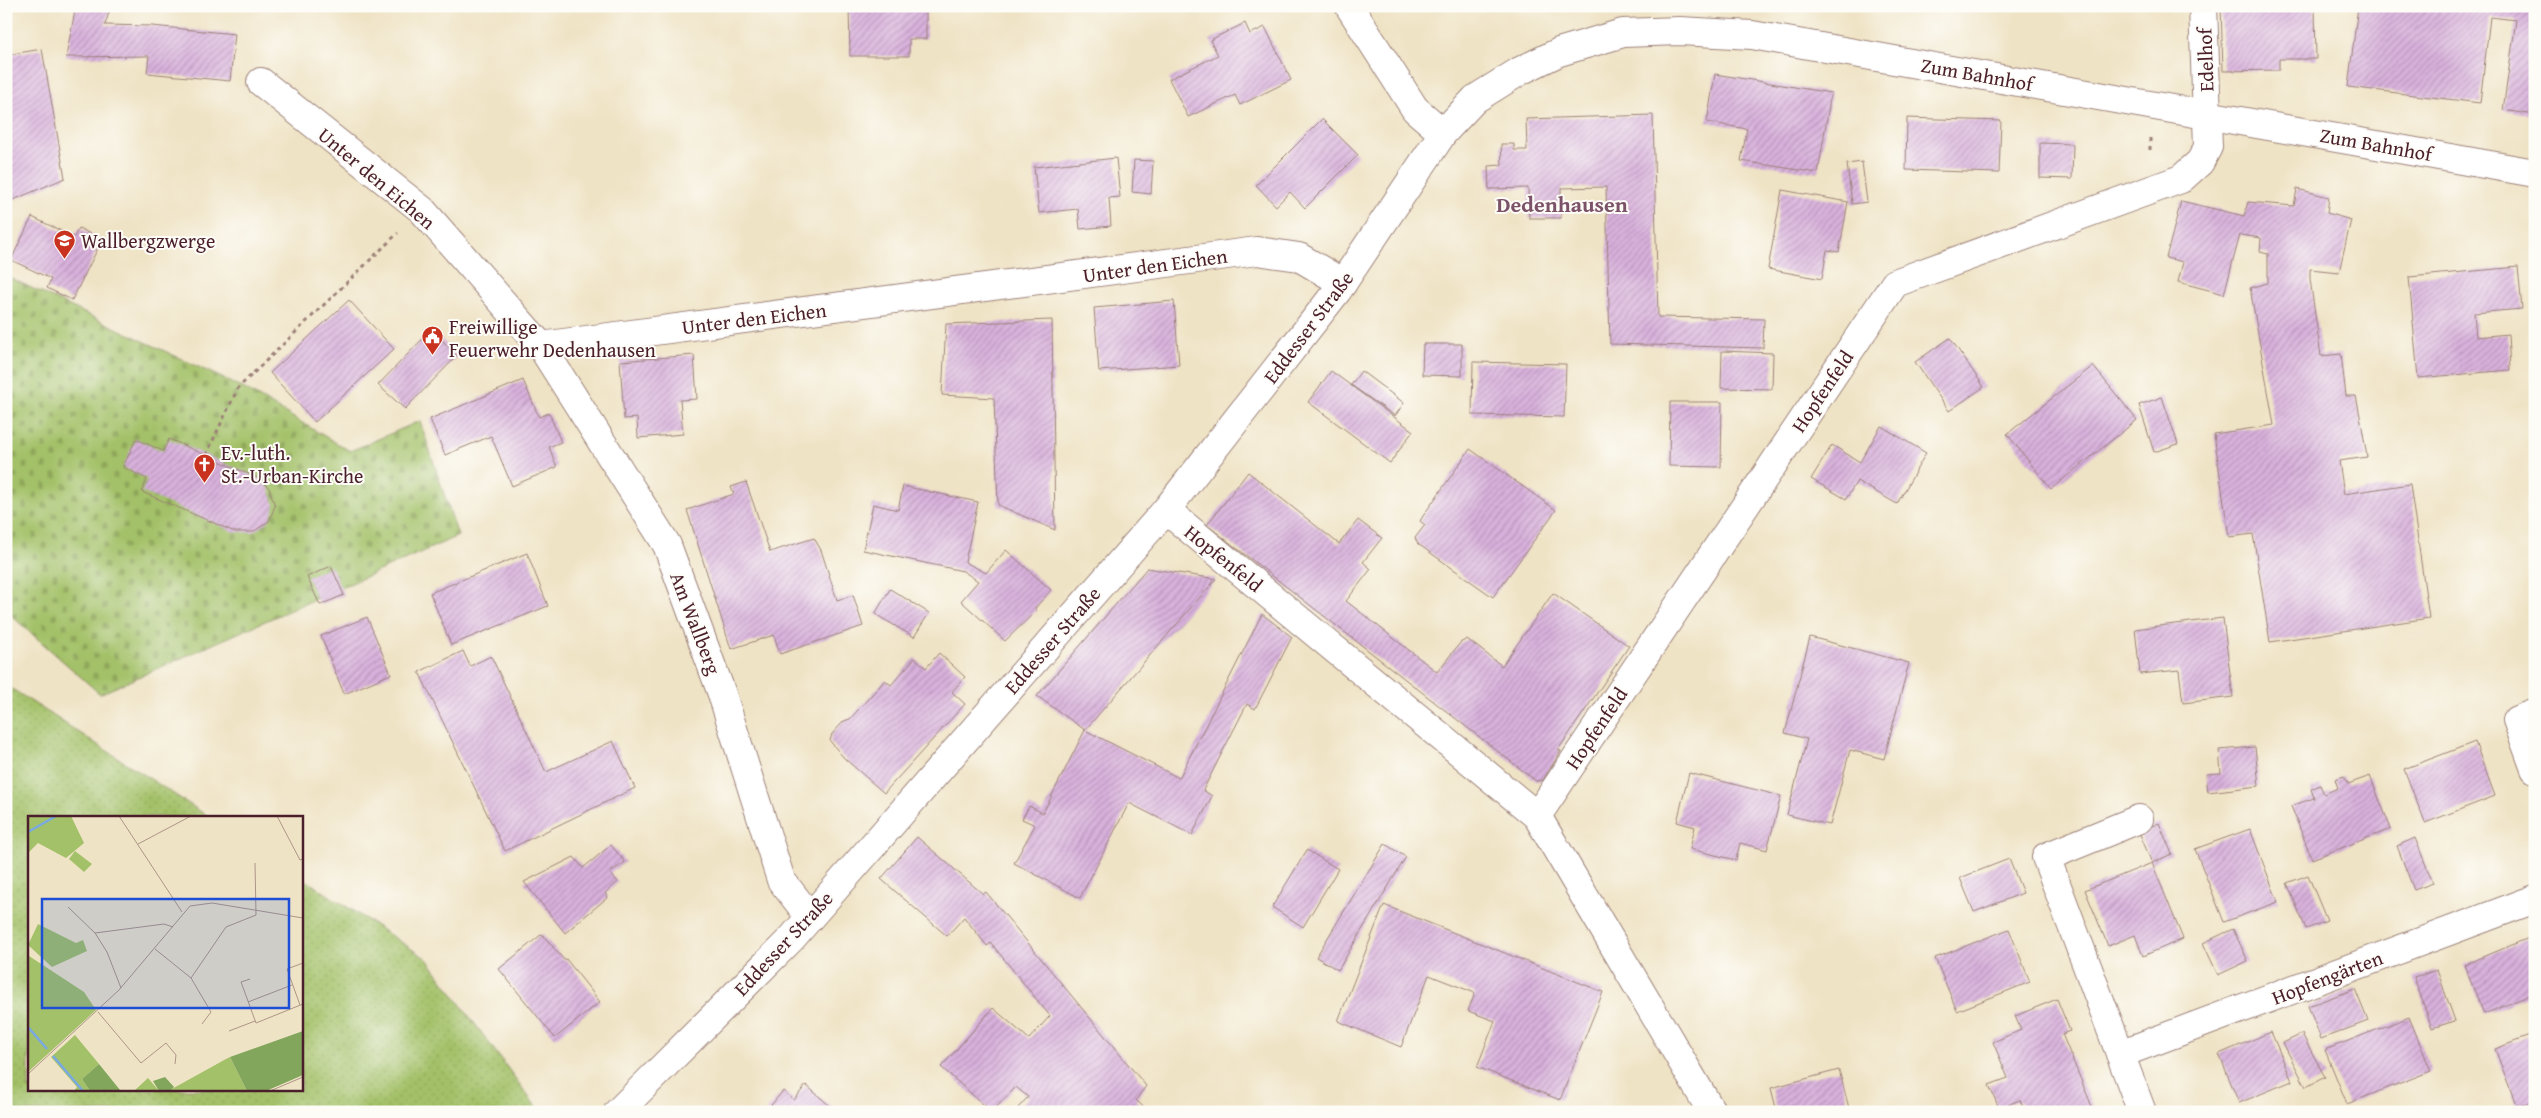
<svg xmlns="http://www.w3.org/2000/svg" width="2541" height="1118" viewBox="0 0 2541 1118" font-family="'Gentium Book Plus',serif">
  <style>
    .green { fill: url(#green-dots); stroke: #76704a }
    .cemetery { fill: url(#cemetery-stones); stroke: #76704a }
    .building { fill: url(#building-hatch) }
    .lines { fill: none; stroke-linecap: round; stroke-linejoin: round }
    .street-casing { stroke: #9c8178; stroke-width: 30 }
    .secondary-casing { stroke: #9c8178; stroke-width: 30 }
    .path { stroke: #9c8178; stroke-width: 3; stroke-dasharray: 4 4; stroke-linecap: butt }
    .street { stroke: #fff; stroke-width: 28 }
    .secondary { stroke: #fff; stroke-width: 28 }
    .labels { text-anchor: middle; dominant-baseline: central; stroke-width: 4; stroke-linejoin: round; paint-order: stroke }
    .street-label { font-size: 20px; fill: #4a1f2b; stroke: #fdfcf7 }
    .poi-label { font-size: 20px; fill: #4a1f2b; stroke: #fdfcf7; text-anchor: start }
    .quarter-label { font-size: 22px; font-weight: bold; fill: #7c5269; stroke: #fdfcf7 }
    .inset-river { fill: none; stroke: #79a9e3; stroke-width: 2.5 }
    .inset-road { fill: none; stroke: #ad9587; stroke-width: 1 }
    .view { fill: #1d4ed8; fill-opacity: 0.15; stroke: #1d4ed8; stroke-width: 2.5 }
    .inset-edge { fill: none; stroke: #4a1f2b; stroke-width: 2.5 }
  </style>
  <defs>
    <pattern id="green-dots" width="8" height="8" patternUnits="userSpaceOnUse" patternTransform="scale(1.25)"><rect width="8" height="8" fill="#a3c168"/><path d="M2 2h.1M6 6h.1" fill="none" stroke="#8ea55a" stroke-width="1.8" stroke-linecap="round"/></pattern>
    <pattern id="cemetery-stones" width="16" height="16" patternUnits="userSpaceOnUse" patternTransform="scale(1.25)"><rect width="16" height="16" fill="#a3c168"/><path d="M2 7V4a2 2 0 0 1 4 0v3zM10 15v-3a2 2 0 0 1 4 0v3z" fill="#8ea55a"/></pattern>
    <pattern id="building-hatch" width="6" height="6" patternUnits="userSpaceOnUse" patternTransform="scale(1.25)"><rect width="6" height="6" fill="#d9b2dd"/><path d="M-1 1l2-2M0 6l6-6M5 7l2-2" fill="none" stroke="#b290b3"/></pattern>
  </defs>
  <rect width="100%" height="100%" fill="#fdfcf7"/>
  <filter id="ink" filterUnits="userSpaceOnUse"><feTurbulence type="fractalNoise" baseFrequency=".02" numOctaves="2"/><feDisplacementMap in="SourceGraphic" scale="10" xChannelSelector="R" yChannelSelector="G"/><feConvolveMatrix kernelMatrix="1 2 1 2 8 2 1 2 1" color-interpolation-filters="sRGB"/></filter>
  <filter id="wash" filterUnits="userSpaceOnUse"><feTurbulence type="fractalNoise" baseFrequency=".0096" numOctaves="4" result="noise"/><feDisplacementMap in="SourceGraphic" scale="20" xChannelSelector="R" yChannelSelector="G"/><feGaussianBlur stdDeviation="1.12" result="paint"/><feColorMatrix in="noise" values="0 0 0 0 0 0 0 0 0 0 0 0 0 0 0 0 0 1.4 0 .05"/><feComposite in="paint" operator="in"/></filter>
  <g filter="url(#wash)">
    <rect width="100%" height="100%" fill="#efe3c5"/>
    <path class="green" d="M6 685 209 817H29V1089H301V877L427 959 540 1112H6Z"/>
    <path class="cemetery" d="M6 276 243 388 350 451 420 421 458 536 100 694 6 611Z"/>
    <g id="blocks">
      <path class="building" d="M76 6H111L105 25 152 26 235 34 230 81 147 73 149 56 66 57Z
        M849 6 926 8V39H909V56H850Z
        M1855 6H1903V10Z
        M2221 6H2315L2316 59H2279V70L2223 71Z
        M2358 6H2535V115L2503 110 2516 20 2490 17 2480 103 2348 87Z
        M1245 23 1250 34 1265 27 1291 80 1240 105 1235 95 1188 117 1169 79 1218 55 1210 40Z
        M42 49 65 178 6 203V180L9 179 6 131V55Z
        M1715 74 1831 93 1818 173 1741 161 1747 129 1707 122Z
        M1653 115 1658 317 1764 319 1763 348 1610 344 1606 187 1561 188V218H1529L1528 188 1489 189 1488 166 1502 165 1501 144H1514V150H1527L1526 119Z
        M1907 118 2001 121 1999 173 1906 170Z
        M1322 119 1358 155 1305 208 1290 192 1276 206 1256 185Z
        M2040 143 2073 144 2072 179 2040 178Z
        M1116 158 1120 197 1109 198 1111 226 1080 229 1078 209 1039 213 1034 167Z
        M1134 160 1153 161 1151 194 1132 192Z
        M1862 162 1867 202 1852 204 1847 164Z
        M2297 189 2329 197 2327 213 2351 220 2339 272 2310 269V279L2321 356 2341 354 2346 396H2356L2361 421 2367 457 2339 461 2344 494 2410 484 2429 618 2270 642 2253 534 2229 537 2214 434 2274 425 2250 288 2268 283V254L2260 252 2261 238 2240 235 2224 294 2178 282 2183 262 2166 258 2181 201 2244 216 2248 202 2294 206Z
        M1782 190 1848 202 1839 252 1827 250 1822 279 1768 269Z
        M32 217 74 237 79 228 102 240 72 300 47 288 51 279 11 260Z
        M2518 267 2522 309 2474 313 2476 337 2508 334 2510 370 2418 378 2409 277Z
        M349 300 394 349 315 422 270 373Z
        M1174 301 1179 365 1099 371 1094 308Z
        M1052 320 1055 530 998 505 994 398 942 395 946 324Z
        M432 329 457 356 405 409 378 385Z
        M1950 338 1984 387 1949 411 1915 362Z
        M1423 344H1462V376L1422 375Z
        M1722 351 1773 353 1772 389 1721 388Z
        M694 355 697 399 680 400 683 434 638 438 637 418 624 419 620 361Z
        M1473 362 1566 364 1564 417 1472 415Z
        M2093 366 2137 420 2051 489 2007 434Z
        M1331 371 1413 431 1390 463 1308 402Z
        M1361 371 1404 403 1395 416 1351 385Z
        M523 380 539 417 549 413 561 442 549 447 557 467 512 486 491 436 445 455 430 419Z
        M2162 397 2178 444 2154 452 2139 405Z
        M1670 402H1722L1721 467 1669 466Z
        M1881 426 1926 453 1897 504 1857 481 1846 499 1811 479 1832 445 1860 462Z
        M136 439 163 451 169 439 260 479 269 488 275 506 269 521 253 532H235L142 492 147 479 123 467Z
        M1470 449 1556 510 1493 597 1418 544 1415 538 1425 525 1420 521 1425 513Z
        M1248 472 1339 544 1358 520 1382 538 1363 562 1371 569 1346 601 1437 672 1460 643 1467 639 1502 666 1553 593 1629 646 1558 750 1561 751 1543 780 1536 781 1207 525Z
        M746 482 770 552 814 538 821 550 837 600 853 595 863 626 780 654 774 635 731 649 687 510 734 494 731 487Z
        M903 486 978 502 965 562 986 573 1006 550 1051 590 1035 608 1037 610 1005 641 961 601 978 581 963 571 863 550 873 504 898 510Z
        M527 553 548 606 451 645 430 593Z
        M331 566 344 595 320 605 307 577Z
        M1147 568 1216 579 1085 730 1179 778 1262 614 1292 637 1255 709 1247 704 1203 790 1212 796 1192 835 1129 803 1080 898 1014 863 1035 825 1022 819 1029 806 1043 813 1085 730 1037 696Z
        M890 589 929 613 914 637 875 614Z
        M367 617 391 674 344 694 321 636Z
        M2223 618 2233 697 2183 703 2179 670 2140 674 2135 629Z
        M1810 637 1909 663 1884 759 1850 750 1830 825 1787 815 1807 739 1785 733Z
        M463 651 470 666 491 656 546 772 613 741 635 788 505 851 419 672Z
        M939 653 965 677 952 692 965 704 884 793 844 758 830 741 832 734 844 721 850 719 885 680 891 685 915 658 926 668Z
        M2475 742 2495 796 2425 823 2404 769Z
        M2255 747 2259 786 2208 792 2206 774 2221 773 2219 750Z
        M1689 773 1781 796 1767 850 1740 843 1736 860 1690 849 1695 827 1677 822Z
        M2344 776 2348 784 2370 776 2391 829 2312 859 2291 806 2314 798 2311 789 2320 785 2324 794 2338 788 2335 779Z
        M2159 823 2172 854 2152 863 2183 939 2143 956 2135 935 2108 946 2085 890 2152 863 2139 832Z
        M2250 829 2278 902 2224 922 2195 849Z
        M917 837 983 894 986 892 1146 1086 1136 1100 1149 1112H1022L1018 1108 1028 1097 1016 1087 992 1112 941 1067 993 1008 1029 1039 1050 1016 991 943 987 946 964 917 947 936 881 879Z
        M2415 838 2433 883 2414 890 2397 846Z
        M1385 844 1406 857 1338 970 1316 957Z
        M611 845 625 862 610 873 618 882 605 893 608 897 565 933 524 882 574 857 583 868Z
        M1307 850 1338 869 1303 927 1272 907Z
        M2009 859 2023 893 1974 912 1960 878Z
        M2308 875 2327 921 2306 929 2287 883Z
        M1384 905 1603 992 1560 1100 1477 1067 1495 1021 1468 1011 1475 993 1429 975 1401 1047 1338 1021Z
        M2009 929 2030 982 1957 1011 1935 958Z
        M2233 929 2248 961 2218 975 2203 943Z
        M542 934 564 960 566 959 600 1002 555 1038 499 969Z
        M2531 937 2535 946V993L2484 1014 2464 965Z
        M2437 970 2455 1021 2432 1028 2414 977Z
        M2355 989 2368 1021 2321 1039 2308 1006Z
        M2057 999 2070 1031 2062 1034 2093 1109 2087 1112H2025L2020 1100 1999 1108 1989 1085 2008 1078 1993 1042 2021 1030 2015 1016Z
        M2409 1017 2431 1071 2347 1104 2325 1050Z
        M2271 1032 2292 1081 2239 1103 2219 1054Z
        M2302 1034 2325 1077 2306 1087 2283 1043Z
        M2535 1034V1100L2517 1107 2495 1049Z
        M1839 1070 1850 1112H1777L1771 1088Z
        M806 1085 837 1112 766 1111 783 1091 794 1100Z"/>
    </g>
  </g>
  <g filter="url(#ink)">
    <use href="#blocks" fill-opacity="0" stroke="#9c8178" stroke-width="1"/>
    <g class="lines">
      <defs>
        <path id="street" d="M261 82 422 210 541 346 1257 251 1299 257 1343 283
          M541 346 667 545 722 694 781 880 810 917
          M1166 510 1537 816 1712 1112
          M2535 713 2517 720 2535 769
          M1537 816 1895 283 2181 179 2200 162 2208 147 2203 6
          M2139 819 2046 857 2142 1112
          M2120 1054 2535 899"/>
        <path id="secondary" d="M1349 6 1415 109 1443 133
          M618 1112 792 938 1166 510 1338 290 1443 133 1475 99 1520 71 1559 52 1623 33 1680 31 1752 35 2535 173"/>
      </defs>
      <use href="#street" class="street-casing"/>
      <use href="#secondary" class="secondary-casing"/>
      <path class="path" d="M2150 138V154
        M206 455 238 388 398 233"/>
      <use href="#street" class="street"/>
      <use href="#secondary" class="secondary"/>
    </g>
  </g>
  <defs>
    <symbol id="school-pin" viewBox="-11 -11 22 30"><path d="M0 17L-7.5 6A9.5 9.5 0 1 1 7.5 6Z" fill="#c8321e" stroke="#fdfcf7"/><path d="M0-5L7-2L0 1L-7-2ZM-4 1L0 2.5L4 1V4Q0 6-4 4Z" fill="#fff"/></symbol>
    <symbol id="civic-pin" viewBox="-11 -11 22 30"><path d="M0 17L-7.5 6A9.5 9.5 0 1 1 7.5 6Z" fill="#c8321e" stroke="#fdfcf7"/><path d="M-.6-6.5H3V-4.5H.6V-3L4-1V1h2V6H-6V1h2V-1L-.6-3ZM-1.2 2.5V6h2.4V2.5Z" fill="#fff"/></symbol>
    <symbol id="church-pin" viewBox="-11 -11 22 30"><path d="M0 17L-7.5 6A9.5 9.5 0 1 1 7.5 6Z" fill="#c8321e" stroke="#fdfcf7"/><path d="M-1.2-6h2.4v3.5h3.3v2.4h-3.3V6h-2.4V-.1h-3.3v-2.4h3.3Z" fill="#fff"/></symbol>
  </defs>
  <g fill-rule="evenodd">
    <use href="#school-pin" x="52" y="228" width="25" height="34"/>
    <use href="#civic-pin" x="420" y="324" width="25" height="34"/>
    <use href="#church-pin" x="192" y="452" width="25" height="34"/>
  </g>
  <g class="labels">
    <g class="street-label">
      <text transform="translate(2205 60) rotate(-92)">Edelhof</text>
      <text transform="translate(1977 74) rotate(10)">Zum Bahnhof</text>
      <text transform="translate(2376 144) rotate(10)">Zum Bahnhof</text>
      <text transform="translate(377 178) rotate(40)">Unter den Eichen</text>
      <text transform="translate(1155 265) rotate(-8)">Unter den Eichen</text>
      <text transform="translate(754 318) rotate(-7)">Unter den Eichen</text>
      <text transform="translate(1308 327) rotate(-53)">Eddesser Straße</text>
      <text transform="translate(1822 391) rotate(-56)">Hopfenfeld</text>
      <text transform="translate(1224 558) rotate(39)">Hopfenfeld</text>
      <text transform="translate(696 623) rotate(69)">Am Wallberg</text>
      <text transform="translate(1052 640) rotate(-49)">Eddesser Straße</text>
      <text transform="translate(1596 728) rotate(-56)">Hopfenfeld</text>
      <text transform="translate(783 943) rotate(-47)">Eddesser Straße</text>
      <text transform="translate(2327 977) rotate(-21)">Hopfengärten</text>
    </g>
    <g class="poi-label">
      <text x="81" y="240">Wallbergzwerge</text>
      <text x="449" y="326">Freiwillige<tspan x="449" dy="23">Feuerwehr Dedenhausen</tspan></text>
      <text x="221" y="452">Ev.-luth.<tspan x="221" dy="23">St.-Urban-Kirche</tspan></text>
    </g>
    <g class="quarter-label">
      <text x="1562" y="204">Dedenhausen</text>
    </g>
  </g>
  <g transform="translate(28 816)">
    <rect width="275" height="275" fill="#efe3c5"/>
    <path d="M0 0H43L56 27 38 42 10 27 0 37ZM1 140 56 176 68 194 0 256ZM47 219 71 248 54 263 62 275H46L49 271 23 241ZM202 241 219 275 142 274 198 243ZM120 262 131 275H106Z" fill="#a3c168"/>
    <path d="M275 215V259L238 275H219L202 241ZM71 248 92 274 62 275 54 263ZM137 261 146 271 142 275H131L125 265Z" fill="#82a75c"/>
    <path d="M10 108 48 127 55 124 59 135 24 151 0 129Z" fill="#a3c168"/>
    <path d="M47 35 64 48 56 56 41 43Z" fill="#a3c168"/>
    <path class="inset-river" d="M0 16 28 0M0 211 19 233M25 240 55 275"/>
    <path class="inset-road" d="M91 0 154 96M249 0 272 44 275 43M110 28 163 0M40 91 67 117 136 108 145 111M67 117 79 136 93 172M127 133 163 162 183 196 174 208M163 162 198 111 228 99 227 47M222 163 213 166 228 207 275 188M220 186 264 169M272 189 259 153 275 147M70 196 113 247 138 227 148 239 147 248M201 215 227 205M0 258 91 174 162 90 184 87 275 102M242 275 275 261"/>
    <path class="view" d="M14 83H261V192H14Z"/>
    <rect width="275" height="275" class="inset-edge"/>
  </g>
  <rect width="2541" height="1118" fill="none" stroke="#fdfcf7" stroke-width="25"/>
</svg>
